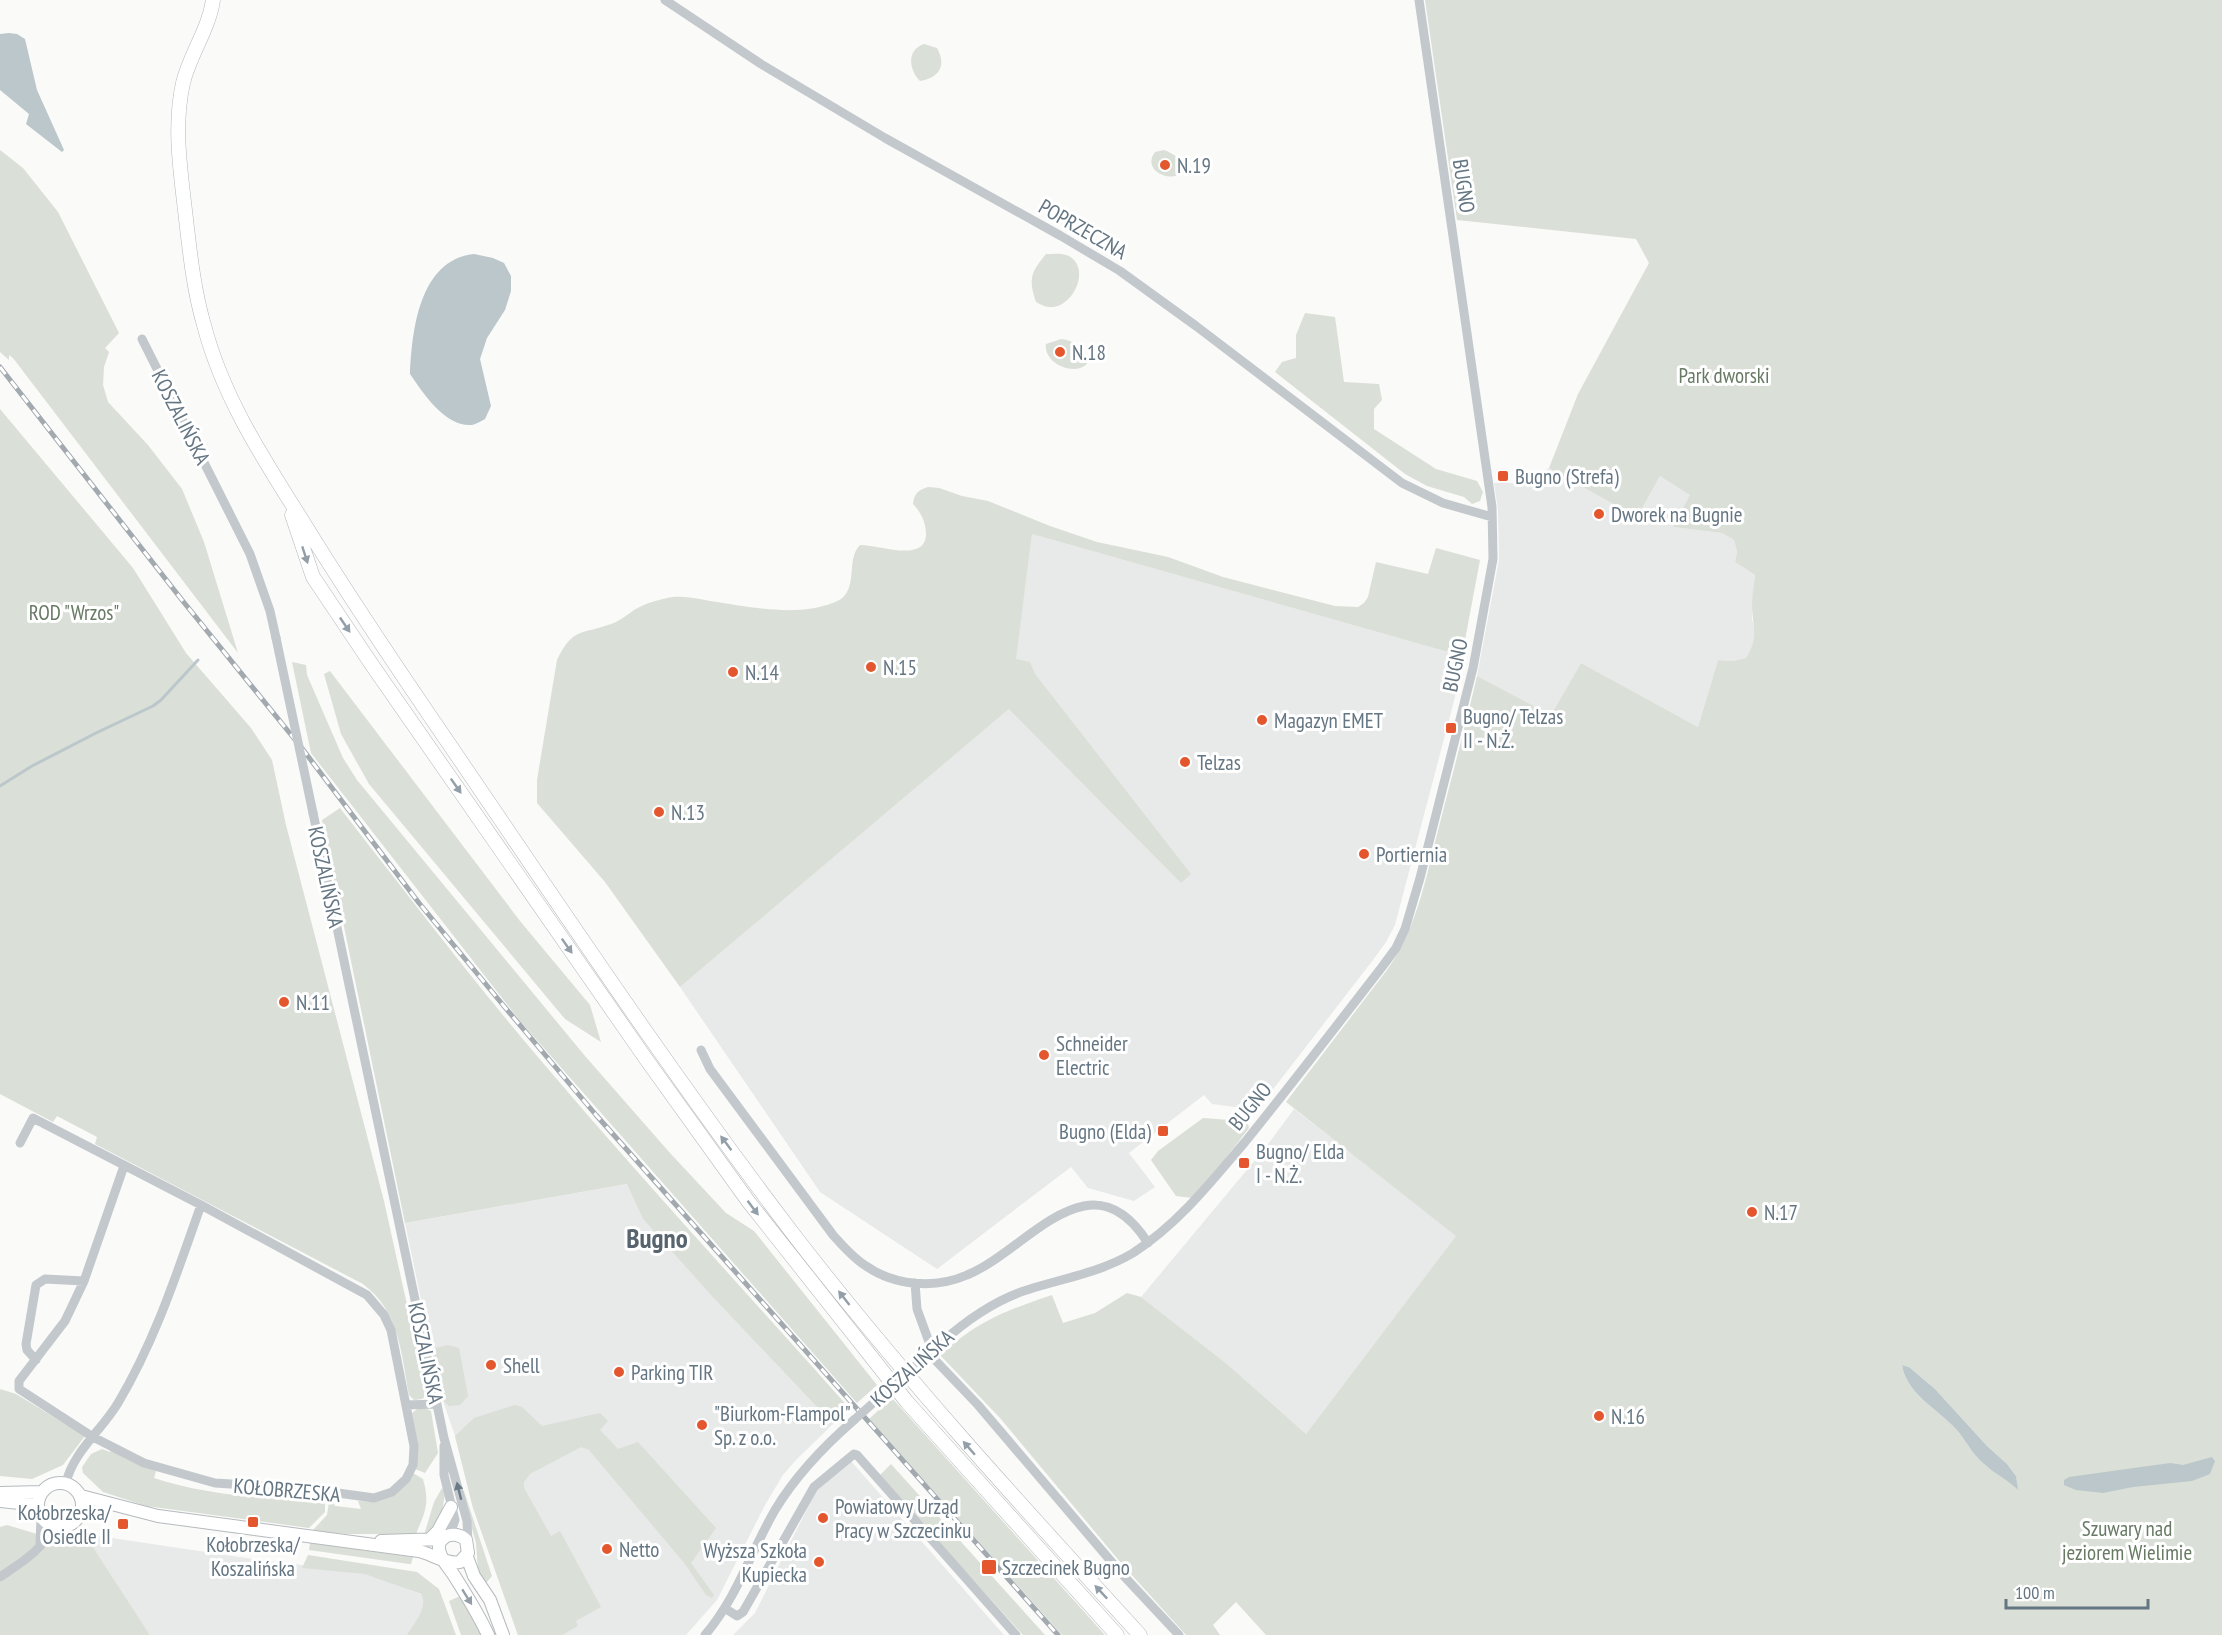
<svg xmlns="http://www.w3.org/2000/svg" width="2222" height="1635" viewBox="0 0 2222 1635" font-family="'PT Sans Narrow',sans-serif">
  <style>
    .built { fill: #e8e9e9 }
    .green { fill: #dadfd7; fill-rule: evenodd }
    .water { fill: #bbc7cb }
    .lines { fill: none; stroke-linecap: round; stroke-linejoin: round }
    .stream { stroke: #bbc7cb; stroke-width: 3 }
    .major-casing { stroke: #b5babe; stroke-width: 14 }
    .highway-casing { stroke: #b4b9bd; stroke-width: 15 }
    .minor { stroke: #c3c8cc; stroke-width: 9 }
    .major { stroke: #fff; stroke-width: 12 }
    .highway { stroke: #fff; stroke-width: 14 }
    .rail-casing { stroke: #a2aab0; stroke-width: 5 }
    .rail { stroke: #fff; stroke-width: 3; stroke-dasharray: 9; stroke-linecap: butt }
    .minor-bridge { stroke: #c3c8cc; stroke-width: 9 }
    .oneway { fill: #939fa8 }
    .oneway2 { fill: #6a7a87 }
    .poi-dot { fill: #e4572e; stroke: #fff; stroke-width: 2 }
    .labels { text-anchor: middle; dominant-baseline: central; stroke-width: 6; stroke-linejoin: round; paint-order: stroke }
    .poi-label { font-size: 21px; fill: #657683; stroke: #fff; text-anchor: start }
    .street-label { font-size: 21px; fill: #657683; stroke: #fff }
    .park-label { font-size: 21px; fill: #687a64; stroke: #fff }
    .district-label { font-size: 27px; font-weight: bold; fill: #57646e; stroke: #fff }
  </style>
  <rect width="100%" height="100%" fill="#fafaf8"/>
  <path class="built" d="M1549 468 1637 516 1660 476 1691 495 1673 527 1722 533 1734 540 1737 552 1735 562 1755 575 1752 601V619L1756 634 1752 648 1746 658 1733 661 1718 660 1698 727 1581 663 1551 715 1477 676 1499 560 1498 510 1494 483H1523Z
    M1032 534 1462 656 1455 697 1395 925 1386 942 1373 960 1257 1110 1212 1104 1204 1095 1129 1153 1155 1187 1134 1201 1088 1188 1071 1167 937 1269 820 1192 680 987 1009 709Z
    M1294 1109 1457 1235 1306 1434 1227 1364 1141 1297 1266 1147Z
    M628 1184 643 1219 708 1292 833 1424 795 1461 783 1475 765 1505 717 1600 686 1635H518L473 1508 455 1436 441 1395 405 1223Z
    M850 1460 1004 1635H733L755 1613 816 1491Z
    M92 1535 239 1557 367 1573 442 1603 454 1635H150L91 1544Z"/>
  <path class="green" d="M1425 0H2222V1635H1266L1236 1602 1213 1625 1220 1635H1186L1121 1563 1000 1418 940 1355C978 1321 1005 1311 1052 1295L1063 1323 1095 1313 1127 1293 1141 1297 1227 1364 1306 1434 1456 1236 1286 1102 1387 970C1419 926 1427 871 1441 819 1453 772 1466 724 1477 676L1551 715 1581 663 1698 727 1718 660 1733 661 1746 658C1760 636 1752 627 1752 604 1752 594 1754 585 1755 575L1735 562 1737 552 1734 540 1722 533 1673 527 1690 495 1660 476 1637 517 1549 468 1578 394 1649 263 1636 239 1457 220ZM1902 1365 1909 1367 1935 1389 1987 1446 2007 1464 2016 1476 2017 1489C2007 1479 1994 1473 1984 1464 1972 1453 1965 1439 1955 1428 1937 1409 1906 1393 1902 1365Z
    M924 44 937 48C947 66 939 78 920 81 909 70 906 50 924 44Z
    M0 150 23 168 58 212 119 333 105 348 109 352 104 367 103 385 108 402 148 445 182 489 204 542 238 653 13 358 9 355V360L0 352Z
    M1164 150C1176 155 1185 160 1181 174 1167 182 1142 169 1155 152Z
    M1046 254C1055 254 1066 252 1073 259 1089 274 1071 309 1049 307 1045 307 1040 304 1036 302 1028 279 1031 272 1046 254Z
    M1305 313 1335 317 1344 382 1379 384 1382 400 1374 409V429L1436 469 1477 481 1483 492 1480 501 1472 504 1464 497 1427 486 1405 474 1275 372 1282 362 1296 358V335Z
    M1061 339C1074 340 1087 349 1087 364 1074 377 1043 363 1046 344Z
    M0 409 133 568 186 653 251 728 272 760 286 825 384 1201 427 1395 422 1399 414 1400 409 1395C401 1353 400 1312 363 1284L95 1144 97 1137 57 1116 53 1122 0 1094Z
    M928 487 939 488 962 496 988 501 1050 526 1097 542 1168 557 1223 577 1335 606 1358 607 1364 603 1368 597 1376 562 1428 574 1436 548 1480 560 1462 656 1032 534 1016 659 1030 662 1035 674 1191 874 1181 883 1009 709 680 987 605 882 537 803V780L557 660C573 627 581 635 611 624 620 621 627 615 634 610 646 603 660 599 673 597 685 596 699 599 710 601 745 606 779 614 815 608 823 606 833 604 841 599 858 586 846 559 860 545 876 544 926 564 926 534 926 523 921 512 913 504 914 494 918 490 928 487Z
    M292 662 306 665 307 675 343 758 357 780 585 1056 670 1153 726 1213 754 1231 877 1385 857 1403 520 1021 311 753Z
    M330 671 520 921 590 1005 601 1042 565 1019 369 784 341 734 324 674Z
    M340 808C407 894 473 981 543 1063 643 1181 748 1294 850 1409L833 1424 708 1292 643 1219 627 1184 405 1223 322 820Z
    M1203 1118 1243 1121 1248 1124 1249 1128 1201 1190 1192 1198 1176 1196 1151 1160 1158 1151Z
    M448 1345 459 1348 468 1396 460 1405 449 1406C436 1397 434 1367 434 1352L436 1348Z
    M0 1389 16 1394 85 1436 63 1465 32 1479 0 1476Z
    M892 1398 1105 1635H1062L869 1419Z
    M515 1405 522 1407 542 1426 600 1413 608 1421 600 1430 618 1449 638 1442 716 1528 691 1563 714 1595 712 1598 706 1595 685 1564 589 1450 581 1447 530 1474 524 1482V1488L551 1536 560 1531 601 1607 576 1621 578 1626 562 1635H518L473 1508 455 1436 474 1418Z
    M425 1408 431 1411 438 1453 425 1473 415 1469 418 1446 412 1413 417 1409Z
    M102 1449 110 1452 112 1449 156 1471 154 1478C203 1494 251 1497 301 1501L298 1492 325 1495V1512L309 1528 146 1506 103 1492 83 1473 82 1467 91 1454Z
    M891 1464 1045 1635H1023L879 1476Z
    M413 1473 423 1479C430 1504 425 1512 416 1534H347L312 1531 327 1515 330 1496 335 1506 361 1509 358 1501C384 1503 399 1495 413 1473Z
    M442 1488 445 1493 441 1519 424 1535 434 1502Z
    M461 1489 464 1491 492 1576 486 1583 478 1570 476 1543Z
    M7 1525 47 1537 91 1544 150 1635H0V1527Z
    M310 1543 413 1557 411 1564H409L309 1550Z
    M308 1555 417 1572 439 1589 456 1635H407C414 1623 429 1607 421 1594L365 1574 302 1568Z
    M460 1596 482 1635H461L449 1601Z"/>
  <path class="water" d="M9 33 17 34 25 39 37 90 64 150 62 152 26 124 29 114 0 90V34Z
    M474 254 493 258 504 263 511 276V291L505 310 487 338 480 359 491 406 485 419C481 421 476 424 472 425 445 427 423 393 410 374 412 331 419 260 474 254Z
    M1902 1365 1909 1367 1935 1389 1987 1446 2007 1464 2016 1476 2018 1490C2008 1480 1995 1474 1984 1464 1972 1454 1966 1440 1955 1428 1937 1409 1906 1393 1902 1365Z
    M2212 1457 2215 1461 2210 1474 2192 1481 2133 1487 2103 1493 2076 1490 2064 1485V1480L2069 1477 2170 1463 2183 1465Z"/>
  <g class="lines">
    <path class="stream" d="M0 786 32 766 96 733 153 706 161 700 198 660"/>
    <defs>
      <path id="major" d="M38 1505a22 22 0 1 1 44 0a22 22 0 1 1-44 0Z
        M0 1493 42 1492
        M81 1496 158 1516 419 1551C432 1554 447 1565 460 1562L468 1553 466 1540C455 1529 434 1536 440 1553 442 1561 451 1570 455 1577 467 1596 479 1615 488 1635
        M0 1501 29 1504 38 1507
        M431 1538 438 1531 451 1507
        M381 1541 443 1539
        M467 1557 474 1576 490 1600 503 1635"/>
      <path id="highway" d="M213 0C209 29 190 54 183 83 173 128 181 174 186 219 190 254 194 291 204 325 222 395 262 457 300 517 346 592 395 665 445 738 559 905 671 1074 794 1235 902 1375 1021 1505 1140 1635
        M292 515 313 577 372 665 646 1059 748 1201 907 1402 1117 1635"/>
    </defs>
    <use href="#major" class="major-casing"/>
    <use href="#highway" class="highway-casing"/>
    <path class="minor" d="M665 0 761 64 885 138 1061 236 1120 271 1196 326 1402 483 1443 503 1492 517
      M142 339 250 554 270 611 276 638
      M313 813 444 1438 467 1521 468 1544
      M701 1050 710 1069 833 1235C843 1246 853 1258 866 1266 895 1286 935 1289 967 1275 1028 1250 1090 1152 1148 1243
      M20 1143 33 1118 201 1205 367 1295 384 1315 391 1330 414 1446 413 1465 406 1479 392 1492 374 1498 309 1489 215 1483 144 1463 93 1437 19 1389V1381L65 1321 84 1281 124 1166
      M915 1283 917 1309 936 1361 978 1405 1121 1573 1179 1635
      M942 1342C968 1319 996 1299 1030 1289 1065 1278 1101 1272 1133 1253 1178 1224 1211 1182 1245 1142 1292 1084 1337 1025 1382 967L1396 948 1405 929 1420 878 1473 668 1493 559 1492 507 1419 0
      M36 1360 27 1350 26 1344 36 1285 45 1279 84 1281
      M406 1405 437 1404
      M444 1446V1475L455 1520 450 1534
      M66 1483C73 1452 102 1430 118 1403 155 1341 177 1273 201 1205
      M40 1545 41 1518
      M0 1577C20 1563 44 1550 52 1526
      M726 1609 737 1616 743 1612 814 1487 854 1454 857 1455 1016 1635
      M705 1635C738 1596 750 1553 775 1510 796 1475 823 1447 854 1420"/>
    <use href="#major" class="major"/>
    <use href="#highway" class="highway"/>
    <defs>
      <path id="rail" d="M0 367 182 600 301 747 419 903 503 1005 596 1115 1058 1635"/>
    </defs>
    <use href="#rail" class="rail-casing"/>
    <use href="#rail" class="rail"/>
    <path class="minor-bridge" d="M276 638 313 813
      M854 1420 942 1342"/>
  </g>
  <defs><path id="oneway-solid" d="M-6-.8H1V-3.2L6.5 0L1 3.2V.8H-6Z" transform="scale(1.5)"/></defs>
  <g class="oneway">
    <use href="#oneway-solid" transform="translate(305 555) rotate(72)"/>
    <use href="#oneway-solid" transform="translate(345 625) rotate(56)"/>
    <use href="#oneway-solid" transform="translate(456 786) rotate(55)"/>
    <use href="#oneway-solid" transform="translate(567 946) rotate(55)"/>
    <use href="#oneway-solid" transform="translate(726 1143) rotate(-127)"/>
    <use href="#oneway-solid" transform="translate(753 1208) rotate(53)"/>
    <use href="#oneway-solid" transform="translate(844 1298) rotate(-128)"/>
    <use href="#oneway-solid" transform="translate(969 1448) rotate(-131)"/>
    <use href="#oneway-solid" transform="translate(1101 1592) rotate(-133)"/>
    <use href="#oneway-solid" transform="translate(467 1597) rotate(58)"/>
  </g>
  <use class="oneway2" href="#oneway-solid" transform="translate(459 1491) rotate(-104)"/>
  <g class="poi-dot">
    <circle cx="1165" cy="165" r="6"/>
    <circle cx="1060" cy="352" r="6"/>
    <rect x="1497" y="470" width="12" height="12" rx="3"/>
    <circle cx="1599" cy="514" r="6"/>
    <circle cx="871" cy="667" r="6"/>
    <circle cx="733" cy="672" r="6"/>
    <circle cx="1262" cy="720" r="6"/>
    <rect x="1445" y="722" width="12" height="12" rx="3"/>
    <circle cx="1185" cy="762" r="6"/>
    <circle cx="659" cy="812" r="6"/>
    <circle cx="1364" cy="854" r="6"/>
    <circle cx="284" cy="1002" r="6"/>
    <circle cx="1044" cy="1055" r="6"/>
    <rect x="1157" y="1125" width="12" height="12" rx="3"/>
    <rect x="1238" y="1157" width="12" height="12" rx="3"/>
    <circle cx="1752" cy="1212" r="6"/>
    <circle cx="491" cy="1365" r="6"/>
    <circle cx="619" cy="1372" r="6"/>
    <circle cx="1599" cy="1416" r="6"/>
    <circle cx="702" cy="1425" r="6"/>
    <circle cx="823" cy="1518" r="6"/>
    <rect x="247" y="1516" width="12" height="12" rx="3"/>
    <rect x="117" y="1518" width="12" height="12" rx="3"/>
    <circle cx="607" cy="1549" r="6"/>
    <circle cx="819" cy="1562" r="6"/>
    <rect x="981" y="1559" width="16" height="16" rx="3"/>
  </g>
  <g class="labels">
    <g class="poi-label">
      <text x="1177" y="165">N.19</text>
      <text x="1072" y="352">N.18</text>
      <text x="1515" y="476">Bugno (Strefa)</text>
      <text x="1611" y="514">Dworek na Bugnie</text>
      <text x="883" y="667">N.15</text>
      <text x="745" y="672">N.14</text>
      <text x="1463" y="716">Bugno/ Telzas<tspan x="1463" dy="24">II - N.Ż.</tspan></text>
      <text x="1274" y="720">Magazyn EMET</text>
      <text x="1197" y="762">Telzas</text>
      <text x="671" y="812">N.13</text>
      <text x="1376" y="854">Portiernia</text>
      <text x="296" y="1002">N.11</text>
      <text x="1056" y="1043">Schneider<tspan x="1056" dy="24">Electric</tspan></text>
      <text x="1151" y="1131" text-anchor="end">Bugno (Elda)</text>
      <text x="1256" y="1151">Bugno/ Elda<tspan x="1256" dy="24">I - N.Ż.</tspan></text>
      <text x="1764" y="1212">N.17</text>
      <text x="503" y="1365">Shell</text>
      <text x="631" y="1372">Parking TIR</text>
      <text x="714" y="1413">"Biurkom-Flampol"<tspan x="714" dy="24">Sp. z o.o.</tspan></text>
      <text x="1611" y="1416">N.16</text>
      <text x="835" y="1506">Powiatowy Urząd<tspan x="835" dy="24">Pracy w Szczecinku</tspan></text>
      <text x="111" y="1512" text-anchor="end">Kołobrzeska/<tspan x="111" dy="24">Osiedle II</tspan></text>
      <text x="253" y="1544" text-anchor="middle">Kołobrzeska/<tspan x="253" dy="24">Koszalińska</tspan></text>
      <text x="619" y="1549">Netto</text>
      <text x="807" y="1550" text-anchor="end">Wyższa Szkoła<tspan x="807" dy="24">Kupiecka</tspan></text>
      <text x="1002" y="1567">Szczecinek Bugno</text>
    </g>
    <g class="street-label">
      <text transform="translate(1464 186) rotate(82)">BUGNO</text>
      <text transform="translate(1083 229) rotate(30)">POPRZECZNA</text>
      <text transform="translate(181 417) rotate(63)">KOSZALIŃSKA</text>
      <text transform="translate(1455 665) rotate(-78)">BUGNO</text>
      <text transform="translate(326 877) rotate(78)">KOSZALIŃSKA</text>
      <text transform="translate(1250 1106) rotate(-51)">BUGNO</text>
      <text transform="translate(426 1353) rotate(78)">KOSZALIŃSKA</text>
      <text transform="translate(912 1368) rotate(-42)">KOSZALIŃSKA</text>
      <text transform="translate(287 1490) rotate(5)">KOŁOBRZESKA</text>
    </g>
    <g class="park-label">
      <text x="1724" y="375">Park dworski</text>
      <text x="74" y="612">ROD "Wrzos"</text>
      <text x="2127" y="1528">Szuwary nad<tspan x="2127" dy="24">jeziorem Wielimie</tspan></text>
    </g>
    <g class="district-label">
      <text x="657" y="1238">Bugno</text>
    </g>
  </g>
  <path d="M2006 1599v9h142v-9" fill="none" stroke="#657683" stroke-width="3"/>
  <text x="2015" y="1599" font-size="18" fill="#657683" stroke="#ffffff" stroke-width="4.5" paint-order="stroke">100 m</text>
</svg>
